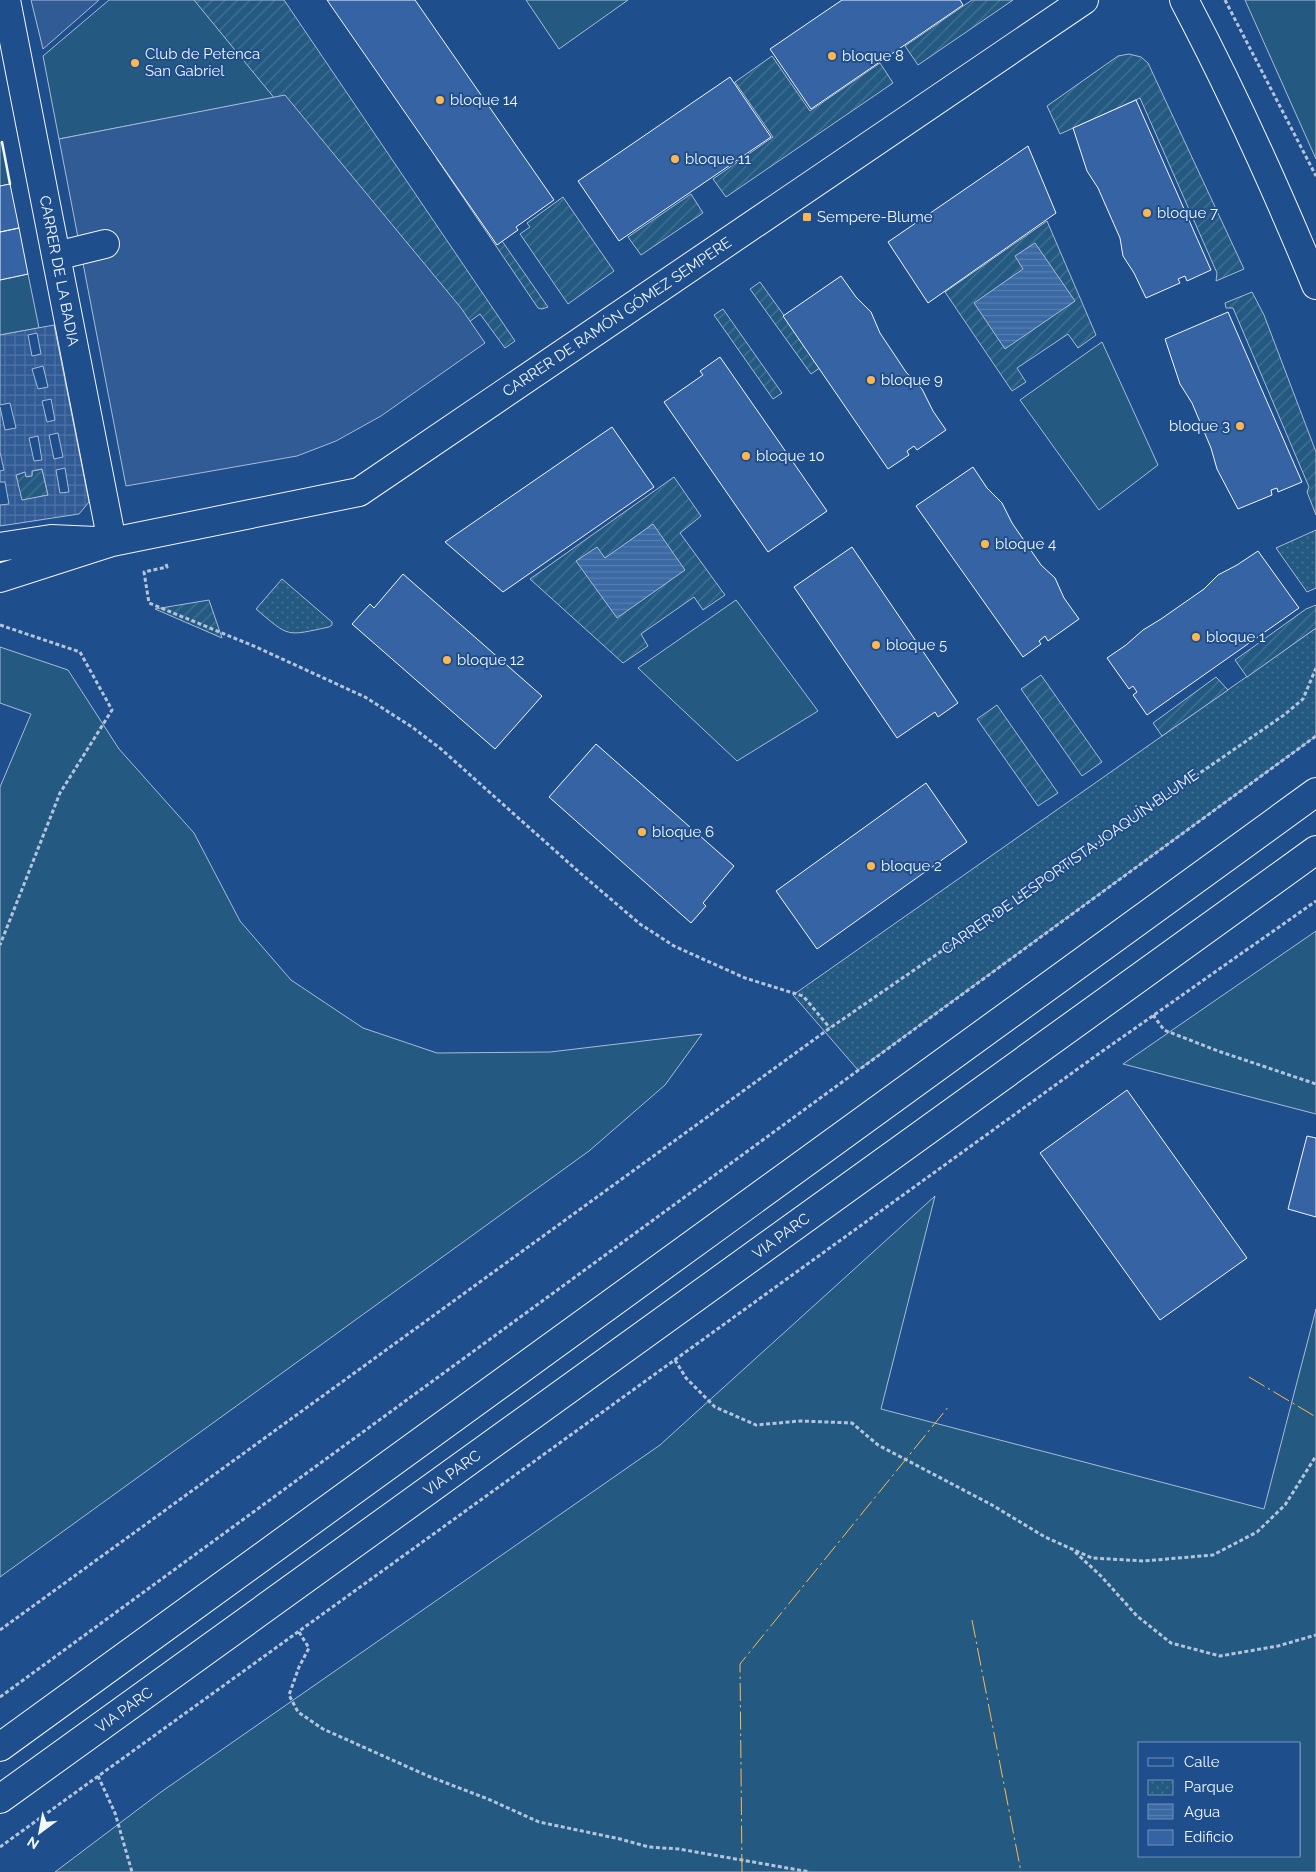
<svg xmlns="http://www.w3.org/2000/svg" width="1316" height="1872" viewBox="0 0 1316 1872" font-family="Raleway,sans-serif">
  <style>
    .grass { fill: #245a82; stroke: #a8bbd7; fill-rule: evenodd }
    .park { fill: url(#park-dots); stroke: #a8bbd7 }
    .garden { fill: url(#garden-furrows); stroke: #a8bbd7 }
    .parking { fill: #305b95; stroke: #a8bbd7 }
    .plaza { fill: url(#plaza-grid); stroke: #a8bbd7; fill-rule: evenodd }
    .water { fill: url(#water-rules); stroke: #a8bbd7 }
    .building { fill: #3563a3; stroke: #f2f6ff }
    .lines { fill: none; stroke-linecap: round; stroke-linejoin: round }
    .minor-casing { stroke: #f2f6ff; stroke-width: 30 }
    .major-casing { stroke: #f2f6ff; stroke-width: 30 }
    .path { stroke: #b3c4dc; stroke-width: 3; stroke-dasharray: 4 2.5; stroke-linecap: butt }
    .minor { stroke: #1f4e8c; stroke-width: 28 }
    .major { stroke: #1f4e8c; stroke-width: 28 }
    .wall { stroke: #f2f6ff; stroke-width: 2.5 }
    .power { stroke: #ffb74d; stroke-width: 1; stroke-dasharray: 18 4 2.5 4; stroke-linecap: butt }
    .poi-dot { fill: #ffb74d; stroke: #1f4e8c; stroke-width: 2 }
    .labels { text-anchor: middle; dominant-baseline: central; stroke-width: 4; stroke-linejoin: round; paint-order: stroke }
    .poi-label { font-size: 15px; fill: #f2f6ff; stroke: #1f4e8c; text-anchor: start }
    .street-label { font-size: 15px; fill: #f2f6ff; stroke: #1f4e8c }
  </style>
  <defs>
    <pattern id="park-dots" width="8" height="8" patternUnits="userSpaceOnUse" patternTransform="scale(1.25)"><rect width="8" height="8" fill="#245a82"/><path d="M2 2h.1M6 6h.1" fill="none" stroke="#447295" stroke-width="1.8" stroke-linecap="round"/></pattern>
    <pattern id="garden-furrows" width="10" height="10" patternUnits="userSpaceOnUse" patternTransform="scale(1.25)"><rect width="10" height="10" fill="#245a82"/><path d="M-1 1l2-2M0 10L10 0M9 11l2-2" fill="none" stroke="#447295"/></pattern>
    <pattern id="plaza-grid" width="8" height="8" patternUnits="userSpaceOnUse" patternTransform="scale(1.25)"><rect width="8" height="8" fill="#305b95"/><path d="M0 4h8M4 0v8" fill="none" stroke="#4e73a5"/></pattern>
    <pattern id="water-rules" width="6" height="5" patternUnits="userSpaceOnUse" patternTransform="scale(1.25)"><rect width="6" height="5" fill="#3b69a3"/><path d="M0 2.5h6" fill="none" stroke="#587fb1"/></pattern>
  </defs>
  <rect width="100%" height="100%" fill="#1f4e8c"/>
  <path class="grass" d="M109 0H214L294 94 59 139 43 56Z
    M526 0H628L559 49Z
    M1245 0H1316V159Z
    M2 142 10 184 0 186V143Z
    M28 274 39 328 0 335V280Z
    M1102 342 1158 465 1099 510 1020 400Z
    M736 600 818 711 737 761 638 668Z
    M0 647 68 670 119 749 194 833 240 921 291 980 363 1028 437 1053 550 1052 702 1034 665 1085 589 1151 0 1577V787L31 714 0 703Z
    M1316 931V1114L1123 1064Z
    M935 1196 881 1409 1264 1509 1316 1309V1872H55L161 1792 660 1445ZM1140 1743H1300V1856H1140Z"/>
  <path class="park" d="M1316 530V588L1307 592 1276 548Z
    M282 579 332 622V625L329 627C286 636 290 638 256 609Z
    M1316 628V736L858 1070 793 995Z"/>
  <path class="garden" d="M194 0H284L515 341 505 348 480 314 462 327Z
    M972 0H1013L918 65 905 46Z
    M1129 54 1141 57 1148 63 1244 269 1216 281 1217 273 1140 98 1060 134 1047 106 1118 56Z
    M772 56 810 111 880 63 893 83 726 197 713 179 773 137 735 82Z
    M440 152 548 307 542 309 538 308 437 159 436 156Z
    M691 194 703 213 641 255 628 237Z
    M563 197 614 271 568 304 520 234 530 227 527 223Z
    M1047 221 1096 335 1078 348 1068 334 1017 368 1026 382 1012 391 945 292Z
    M760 282 821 367 811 374 750 289Z
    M1252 292 1264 315 1316 452V515L1307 492 1309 487 1233 308H1226L1225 303Z
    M723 309 782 393 773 399 714 315Z
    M42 469 48 495 21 501 16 475 25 472 32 475V471Z
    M674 477 701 516 680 533 725 595 703 610 694 597 641 634 648 646 623 663 530 579Z
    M209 600 222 638 155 609Z
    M1316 605V628L1247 677 1235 660 1306 609Z
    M1041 675 1102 762 1082 776 1021 689Z
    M1216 677 1228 690 1162 736 1153 723Z
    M997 705 1058 793 1038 806 977 719Z"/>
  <path class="parking" d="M31 0H99L43 49Z
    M285 95 461 308 485 343 381 416 336 441 297 456 126 486 59 139Z"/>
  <path class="plaza" d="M54 325 89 502 79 514 0 526V505L9 504 5 482H0V471L4 470 0 452V407L5 430 16 428 10 403 0 405V335ZM37 333 41 354 32 356 28 335ZM43 366 48 387 38 389 32 369ZM51 399 55 420 47 422 42 401ZM58 433 63 457 54 459 49 435ZM38 436 42 460 34 461 29 438ZM65 468 69 492 60 493 56 470ZM42 469 48 495 22 500 16 475 25 472 26 477 32 476V471Z"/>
  <path class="water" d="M1035 243 1075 301 1005 349 974 303 1023 269 1015 256Z
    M653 524 685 570 617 618 576 561 597 547 605 558Z"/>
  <path class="building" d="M327 0H415L554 200 516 227 518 230 497 245Z
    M842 0H960L963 5 811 109 770 49Z
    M730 77 771 137 619 241 578 181Z
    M1136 100 1211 270 1187 281 1185 276 1178 279 1180 283 1146 298 1134 273 1123 256 1120 238 1098 188 1087 171 1073 128Z
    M1028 146 1056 213 928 303 888 242Z
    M10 184 19 228 0 232V186Z
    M19 228 28 274 0 280V232Z
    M841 276 856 297 871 312 880 333 906 372 922 389 933 411 946 430 917 450 914 446 907 451 909 455 888 469 783 316Z
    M1228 312 1302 482 1278 492 1277 488 1271 490 1272 495 1238 509 1217 469 1211 448 1192 403 1180 384 1165 339Z
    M720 357 827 511 768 552 664 402 703 375 700 371Z
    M612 427 654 487 503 592 445 542Z
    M973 467 987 488 1002 503 1012 523 1041 565 1055 578 1064 598 1079 619 1048 641 1045 636 1039 641 1041 644 1023 657 916 506Z
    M852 547 958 703 938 717 935 712 897 738 794 587Z
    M1258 551 1299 608 1147 715 1133 695 1137 692 1133 686 1129 689 1107 658 1126 645 1143 630 1161 619 1204 589 1218 575 1237 565Z
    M403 574 542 696 495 749 352 624 370 604 374 608Z
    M596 744 734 866 703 903 706 906 691 923 549 797Z
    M926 783 967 842 817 949 776 891Z
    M1127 1090 1247 1258 1160 1320 1040 1153Z
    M1307 1136 1316 1138V1217L1288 1209Z"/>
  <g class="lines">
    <defs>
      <path id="minor" d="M6 0 112 542
        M1184 0C1233 93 1276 188 1316 285
        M56 256 105 244
        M0 547 51 539 96 541
        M0 578 112 542 359 492 1084 0"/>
      <path id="major" d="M0 1747 1316 792
        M0 1799 1316 850"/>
    </defs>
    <use href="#minor" class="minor-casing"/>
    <use href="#major" class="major-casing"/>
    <path class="path" d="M1225 0 1316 176
      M166 564 167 567 144 572 149 603 256 647 365 697 412 727 441 749 579 872 640 924 674 946 745 978 803 996 830 1028
      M0 625 80 652 112 710 60 793 0 945
      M1153 1015 1164 1030 1218 1051 1316 1084
      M675 1360 686 1378 715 1407 756 1425 800 1421 852 1423 878 1445 992 1505 1045 1537 1092 1558 1144 1561 1213 1555 1257 1532 1285 1505 1316 1456
      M1075 1552 1101 1576 1137 1616 1171 1643 1220 1656 1278 1646 1316 1635
      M0 1630 830 1028 1284 715 1303 699 1316 668
      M299 1632 309 1648 299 1667 289 1695 298 1712 323 1729 428 1776 488 1799 539 1822 620 1839 649 1847 679 1849 810 1872
      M0 1697 1316 736
      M98 1776 115 1813 132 1872
      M0 1847 1097 1055 1316 901"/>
    <use href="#minor" class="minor"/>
    <use href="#major" class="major"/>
    <path class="wall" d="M2 142 10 184"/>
    <path class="power" d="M1249 1377 1316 1417
      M972 1620 1021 1872
      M742 1872 740 1664 949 1406"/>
  </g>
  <g class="poi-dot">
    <circle cx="832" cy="56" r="5"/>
    <circle cx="135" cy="63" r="5"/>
    <circle cx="440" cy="100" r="5"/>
    <circle cx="675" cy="159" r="5"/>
    <circle cx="1147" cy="213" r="5"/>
    <rect x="802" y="212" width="10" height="10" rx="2.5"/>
    <circle cx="871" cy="380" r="5"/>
    <circle cx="1240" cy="426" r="5"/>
    <circle cx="746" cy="456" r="5"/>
    <circle cx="985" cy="544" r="5"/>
    <circle cx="1196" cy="637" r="5"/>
    <circle cx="876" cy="645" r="5"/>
    <circle cx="447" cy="660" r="5"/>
    <circle cx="642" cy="832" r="5"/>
    <circle cx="871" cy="866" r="5"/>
  </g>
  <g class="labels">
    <g class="poi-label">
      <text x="145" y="54">Club de Petenca<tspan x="145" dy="17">San Gabriel</tspan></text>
      <text x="842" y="56">bloque 8</text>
      <text x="450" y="100">bloque 14</text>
      <text x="685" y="159">bloque 11</text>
      <text x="1157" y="213">bloque 7</text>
      <text x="817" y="217">Sempere-Blume</text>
      <text x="881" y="380">bloque 9</text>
      <text x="1230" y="426" text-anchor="end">bloque 3</text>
      <text x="756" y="456">bloque 10</text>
      <text x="995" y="544">bloque 4</text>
      <text x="1206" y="637">bloque 1</text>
      <text x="886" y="645">bloque 5</text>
      <text x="457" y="660">bloque 12</text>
      <text x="652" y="832">bloque 6</text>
      <text x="881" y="866">bloque 2</text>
    </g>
    <g class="street-label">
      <text transform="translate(59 271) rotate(79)">CARRER DE LA BADIA</text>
      <text transform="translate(617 317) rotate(-34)">CARRER DE RAMÓN GÓMEZ SEMPERE</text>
      <text transform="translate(1070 862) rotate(-35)">CARRER DE L'ESPORTISTA JOAQUÍN BLUME</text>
      <text transform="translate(781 1236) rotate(-36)">VIA PARC</text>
      <text transform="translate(452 1473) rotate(-36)">VIA PARC</text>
      <text transform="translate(124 1710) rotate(-36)">VIA PARC</text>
    </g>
  </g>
  <rect x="1138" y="1742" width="162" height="115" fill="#1f4e8c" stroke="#7391ba"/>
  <rect x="1148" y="1758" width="25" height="8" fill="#1f4e8c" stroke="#7391ba"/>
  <text x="1184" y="1767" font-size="15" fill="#f2f6ff">Calle</text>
  <rect x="1148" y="1780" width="25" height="15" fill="url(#park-dots)" stroke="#7391ba"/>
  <text x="1184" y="1792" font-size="15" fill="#f2f6ff">Parque</text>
  <rect x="1148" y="1804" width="25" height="15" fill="url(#water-rules)" stroke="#7391ba"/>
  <text x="1184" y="1817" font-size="15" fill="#f2f6ff">Agua</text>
  <rect x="1148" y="1830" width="25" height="15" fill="#3563a3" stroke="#7391ba"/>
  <text x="1184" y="1842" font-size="15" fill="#f2f6ff">Edificio</text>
  <g transform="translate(40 1832) rotate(212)" stroke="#1f4e8c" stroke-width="4" paint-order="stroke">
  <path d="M0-4L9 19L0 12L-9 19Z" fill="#f2f6ff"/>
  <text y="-8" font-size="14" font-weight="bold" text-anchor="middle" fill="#f2f6ff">N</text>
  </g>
</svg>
